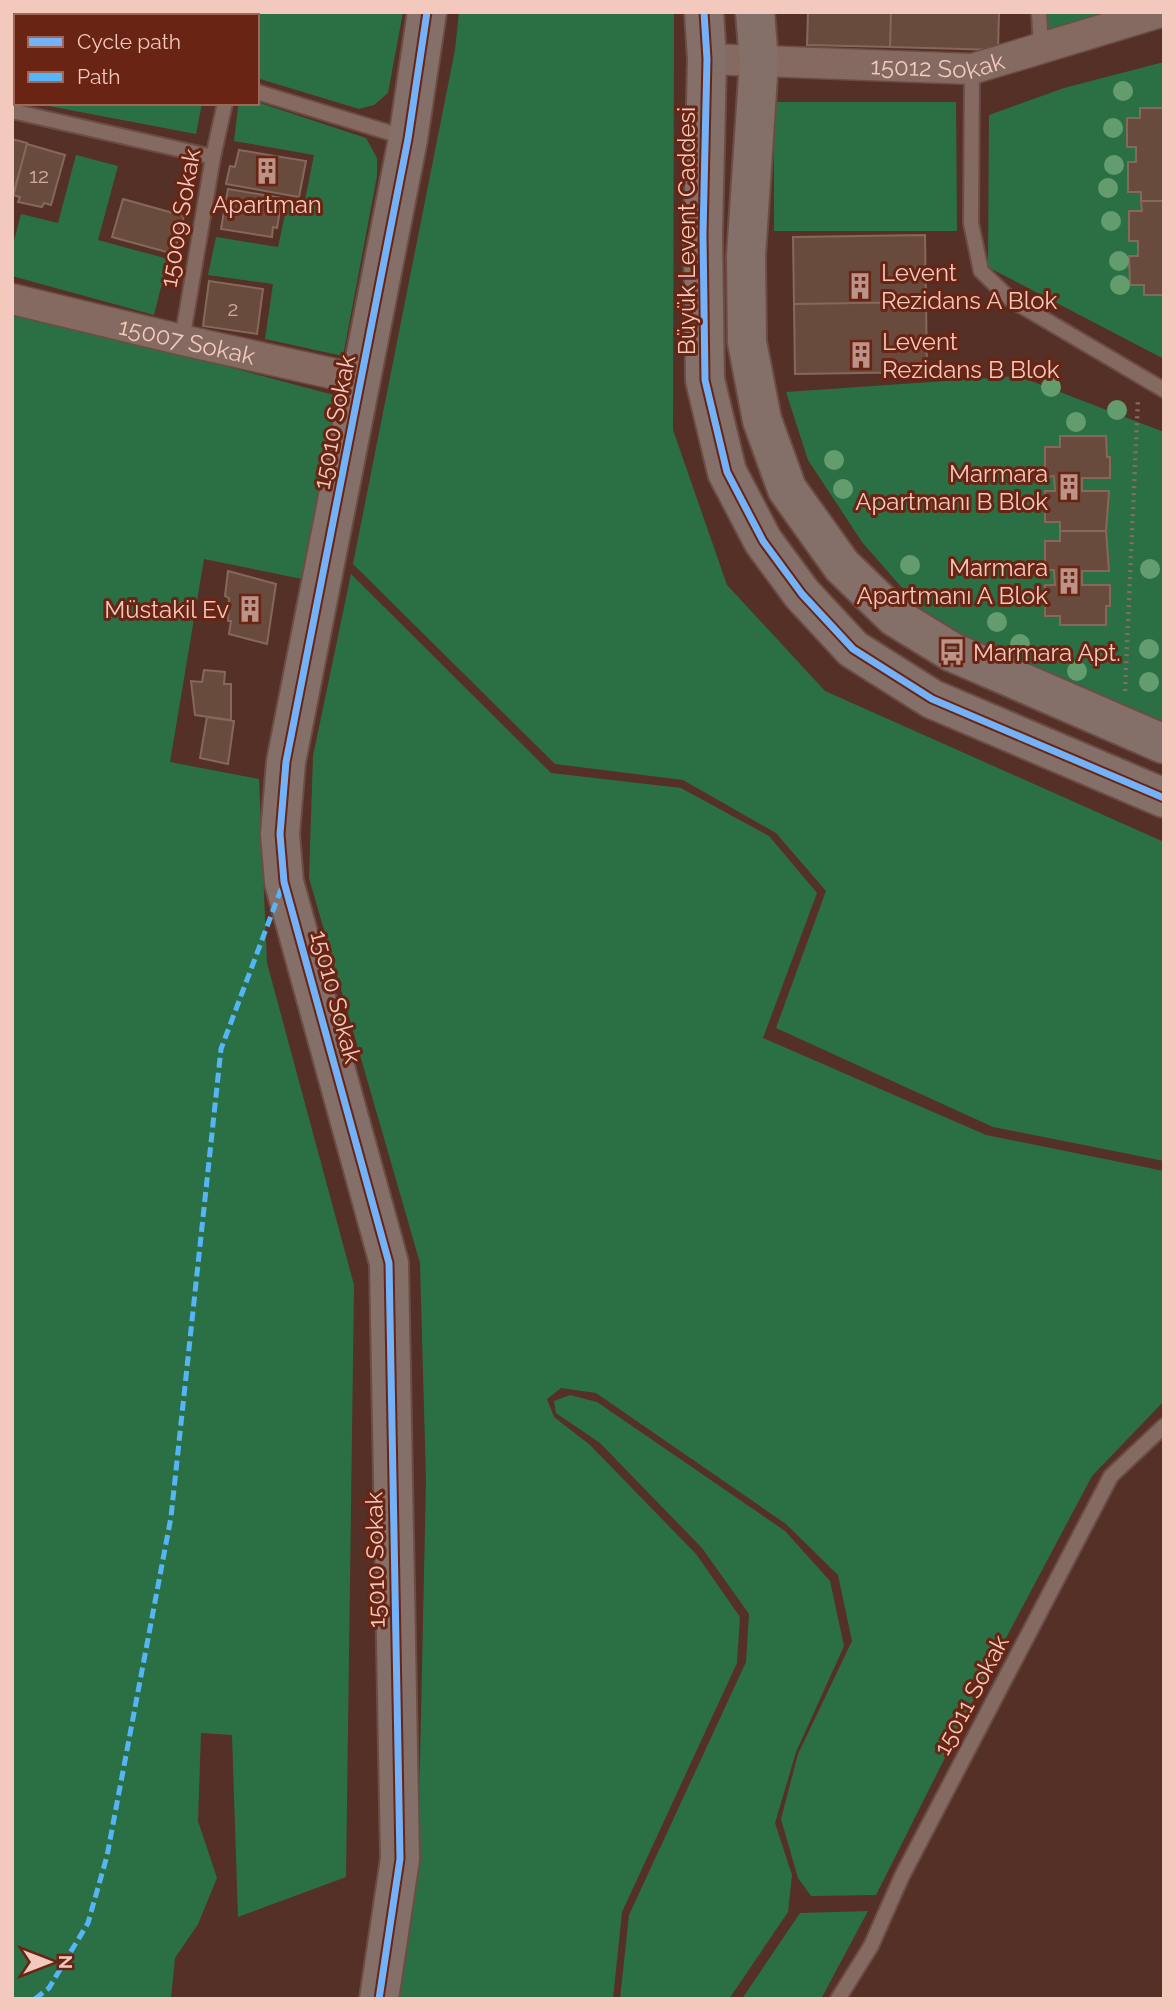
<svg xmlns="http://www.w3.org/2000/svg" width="1176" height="2011" viewBox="0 0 1176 2011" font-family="Raleway,sans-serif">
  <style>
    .green { fill: #2b7045 }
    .building { fill: #694b3d; stroke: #86685b; stroke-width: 2 }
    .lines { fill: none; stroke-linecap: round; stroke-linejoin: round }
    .lane-casing { stroke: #6b4d45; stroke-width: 18 }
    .street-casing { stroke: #6b4d45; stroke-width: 33 }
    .secondary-casing { stroke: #6b4d45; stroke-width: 42 }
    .path { stroke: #856c66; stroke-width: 4.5; stroke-dasharray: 2 5; stroke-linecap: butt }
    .lane { stroke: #856a62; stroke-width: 14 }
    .street { stroke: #856a62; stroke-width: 30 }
    .secondary { stroke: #846f69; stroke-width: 38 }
    .quiet { stroke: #56b5f8; stroke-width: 5; stroke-dasharray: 10 5; stroke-linecap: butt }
    .cycleway-casing { stroke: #692413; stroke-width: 11 }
    .cycleway { stroke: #73b2f8; stroke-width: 7 }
    .tree { fill: #649d6d }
    .labels { text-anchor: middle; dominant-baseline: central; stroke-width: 6; stroke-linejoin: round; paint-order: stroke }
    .number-label { font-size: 21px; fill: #d0a99d }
    .street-label { font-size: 24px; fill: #f3c8bd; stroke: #692413 }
    .poi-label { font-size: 24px; fill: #f3c8bd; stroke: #692413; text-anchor: start }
  </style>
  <rect width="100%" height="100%" fill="#553027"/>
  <path class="green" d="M251 12H403L388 93 374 105 359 109 257 78V16H250Z
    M459 12H674L673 430 727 585 825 691 1164 842V1161L993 1127 776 1028 826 891 776 833 683 780 555 764 353 564 455 50Z
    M1046 12H1113L1046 31Z
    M12 34 16 35V100L12 99Z
    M1164 62V359L988 267 989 115 1064 88Z
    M257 102 366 138 377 158V176L343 356 265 339 273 284 208 275 216 237 278 247 288 201 304 205 314 155 234 141 238 107 243 103Z
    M774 102H956L957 231H774Z
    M33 103H202L196 134Z
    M76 155 118 166 98 240 168 259 154 315 12 276V248L21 214 58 223Z
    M12 309 341 397 307 580 204 559 170 762 259 779 267 963 354 1285 346 1877 238 1917 232 1735 201 1733 198 1821 217 1878 198 1924 175 1958 171 1999H12Z
    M1018 376 1164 432V722L1027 665 931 621 862 542 808 460 786 392Z
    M351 574 551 773 681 788 769 836 817 893 763 1038 986 1135 1164 1171V1401L1092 1476 990 1668 876 1895 811 1896 798 1878 781 1819 798 1754 852 1641 838 1575 786 1524 596 1393 561 1388 547 1399 554 1417 590 1445 696 1554 740 1617 737 1663 622 1912 613 1999H396L418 1854 426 1480 420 1263 309 878 313 756Z
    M570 1395 597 1402 785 1531 830 1581 844 1646 796 1752 775 1823 792 1875 788 1912 729 1999H620L629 1915 746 1662 749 1614 702 1548 600 1443 556 1413 554 1401Z
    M868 1911 821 1999H742L800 1913Z"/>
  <path class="building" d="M12 12H37L36 16H16V26L12 25Z
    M37 12H78L77 16H36Z
    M78 12H118L117 16H77Z
    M118 12H159L158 16H117Z
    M808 12H891L890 47 807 45Z
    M891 12H999L998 50 890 47Z
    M1140 108H1164V201H1141V192H1128V162H1136V147H1127V118H1140Z
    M12 139 27 143 13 197 12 196Z
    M27 144 65 155 51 205 44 203 42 207 18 202 20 197 13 195Z
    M239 150 306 161 299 197 226 184 230 166 235 167Z
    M228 189 282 198 277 228 273 227 272 237 221 229Z
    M123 199 184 216 174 254 112 237Z
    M1141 201H1164V295H1144V285H1130L1129 256H1138V241H1129V211H1142Z
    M925 235 926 302 794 304 793 237Z
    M209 281 263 289 257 334 203 326Z
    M926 302 927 372 795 374 794 304Z
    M1060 436H1106L1107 457H1110V478H1082V491H1109L1106 531H1060V522H1045V491H1055L1054 476 1045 477V447H1060Z
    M1060 531H1106L1109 571H1082V585H1110V606H1106V625H1060V616H1045V585H1055L1054 570H1045V541H1060Z
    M228 571 276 584 267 644 229 634 231 621H228L229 598 225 596Z
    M204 670 225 672 224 684H231V720L195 715 191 681 202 682Z
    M207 717 234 721 228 764 200 758Z"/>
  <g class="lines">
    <defs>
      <path id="lane" d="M1039 12 1041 49
        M230 16V12
        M972 69 971 223 981 271 1010 299 1164 390
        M257 92 407 138
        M12 111 213 157
        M182 340 213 157 225 103
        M838 1999 871 1946 902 1876 1111 1476 1164 1426"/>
      <g id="street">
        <path id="s1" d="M707 59 972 69 1161 12"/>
        <path id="s2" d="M12 299 182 340 362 380"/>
      </g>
      <path id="secondary" d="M704 12 707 59 703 234 705 380 727 472 763 541 802 594 853 649 932 699 1164 798
        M755 12 759 61 746 256 747 342 762 420 787 489 842 566 895 617 952 652 1164 744
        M379 1999 400 1859 389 1263 284 882 280 834 286 762 408 139 427 12"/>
    </defs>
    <use href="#lane" class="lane-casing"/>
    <use href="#street" class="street-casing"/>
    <use href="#secondary" class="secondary-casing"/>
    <path class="path" d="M1125 691 1138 399"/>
    <use href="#lane" class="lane"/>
    <use href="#street" class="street"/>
    <use href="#secondary" class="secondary"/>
    <path class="quiet" d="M35 1999 49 1988 88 1923 107 1856 171 1517 221 1049 283 884"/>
    <defs>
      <path id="cycleway" d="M704 12 707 59 703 234 705 380 727 472 763 541 802 594 853 649 932 699 1164 798
        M379 1999 400 1859 389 1263 284 882 280 834 286 762 408 139 427 12"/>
    </defs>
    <use href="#cycleway" class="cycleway-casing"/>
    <use href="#cycleway" class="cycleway"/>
  </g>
  <g class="tree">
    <circle cx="1123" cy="91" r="10"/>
    <circle cx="1113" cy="128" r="10"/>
    <circle cx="1114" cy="165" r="10"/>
    <circle cx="1108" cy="188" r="10"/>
    <circle cx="1111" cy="221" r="10"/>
    <circle cx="1119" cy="261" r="10"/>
    <circle cx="1120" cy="285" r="10"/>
    <circle cx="1051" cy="387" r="10"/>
    <circle cx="1117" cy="410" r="10"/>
    <circle cx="1076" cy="422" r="10"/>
    <circle cx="834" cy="460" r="10"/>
    <circle cx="843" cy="489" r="10"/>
    <circle cx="910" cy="565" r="10"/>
    <circle cx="1150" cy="569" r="10"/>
    <circle cx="997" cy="622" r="10"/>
    <circle cx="1020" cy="644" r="10"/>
    <circle cx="1149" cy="649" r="10"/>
    <circle cx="1077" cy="671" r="10"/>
    <circle cx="1149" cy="682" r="10"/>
  </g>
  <defs>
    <symbol id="building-bare" viewBox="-9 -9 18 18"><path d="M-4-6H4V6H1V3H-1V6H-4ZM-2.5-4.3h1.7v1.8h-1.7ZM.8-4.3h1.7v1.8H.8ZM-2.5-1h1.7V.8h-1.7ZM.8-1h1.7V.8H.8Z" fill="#bc9388" stroke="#692413" stroke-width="2.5" paint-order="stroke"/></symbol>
    <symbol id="bus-bare" viewBox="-9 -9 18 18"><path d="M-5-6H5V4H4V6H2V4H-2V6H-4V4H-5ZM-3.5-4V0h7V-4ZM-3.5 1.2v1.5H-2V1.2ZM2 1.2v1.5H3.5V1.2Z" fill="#bc9388" stroke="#692413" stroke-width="2.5" paint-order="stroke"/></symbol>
  </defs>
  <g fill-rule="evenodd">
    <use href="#building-bare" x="248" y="152" width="38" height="38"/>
    <use href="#building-bare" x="841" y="267" width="38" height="38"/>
    <use href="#building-bare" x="842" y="336" width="38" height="38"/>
    <use href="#building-bare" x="1050" y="468" width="38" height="38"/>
    <use href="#building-bare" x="1050" y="562" width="38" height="38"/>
    <use href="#building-bare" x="231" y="590" width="38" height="38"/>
    <use href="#bus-bare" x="933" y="633" width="38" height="38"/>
  </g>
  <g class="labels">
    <g class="number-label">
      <text x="39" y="175">12</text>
      <text x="233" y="308">2</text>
    </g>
    <g class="street-label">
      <text stroke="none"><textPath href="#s1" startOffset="231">15012 Sokak</textPath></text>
      <text transform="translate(180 218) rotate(-80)">15009 Sokak</text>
      <text transform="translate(686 231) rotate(-90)">Büyük Levent Caddesi</text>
      <text stroke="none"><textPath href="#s2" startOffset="180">15007 Sokak</textPath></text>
      <text transform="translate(334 422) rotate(-79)">15010 Sokak</text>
      <text transform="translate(336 997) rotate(75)">15010 Sokak</text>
      <text transform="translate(375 1560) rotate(-91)">15010 Sokak</text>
      <text transform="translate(971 1695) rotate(-62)">15011 Sokak</text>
    </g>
    <g class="poi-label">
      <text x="267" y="204" text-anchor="middle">Apartman</text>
      <text x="881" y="272">Levent<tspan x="881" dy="28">Rezidans A Blok</tspan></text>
      <text x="882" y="341">Levent<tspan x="882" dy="28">Rezidans B Blok</tspan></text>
      <text x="1048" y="473" text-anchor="end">Marmara<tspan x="1048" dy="28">Apartmanı B Blok</tspan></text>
      <text x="1048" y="567" text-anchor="end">Marmara<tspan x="1048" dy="28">Apartmanı A Blok</tspan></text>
      <text x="229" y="609" text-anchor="end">Müstakil Ev</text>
      <text x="973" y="652">Marmara Apt.</text>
    </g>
  </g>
  <rect width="1176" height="2011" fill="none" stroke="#f3c8bd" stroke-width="28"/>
  <rect x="14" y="14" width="245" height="91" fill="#692413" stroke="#a06657" stroke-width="2"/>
  <rect x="28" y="37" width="35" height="10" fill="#73b2f8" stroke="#a06657" stroke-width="2"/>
  <text x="77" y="49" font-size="21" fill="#f3c8bd">Cycle path</text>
  <rect x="28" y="72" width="35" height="10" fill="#56b5f8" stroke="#a06657" stroke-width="2"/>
  <text x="77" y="84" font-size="21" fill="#f3c8bd">Path</text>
  <g transform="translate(49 1962) rotate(90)" stroke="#692413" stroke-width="5" paint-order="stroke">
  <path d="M0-5L12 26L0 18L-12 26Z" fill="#f3c8bd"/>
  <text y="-10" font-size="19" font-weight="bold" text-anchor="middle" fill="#f3c8bd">N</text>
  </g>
</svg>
